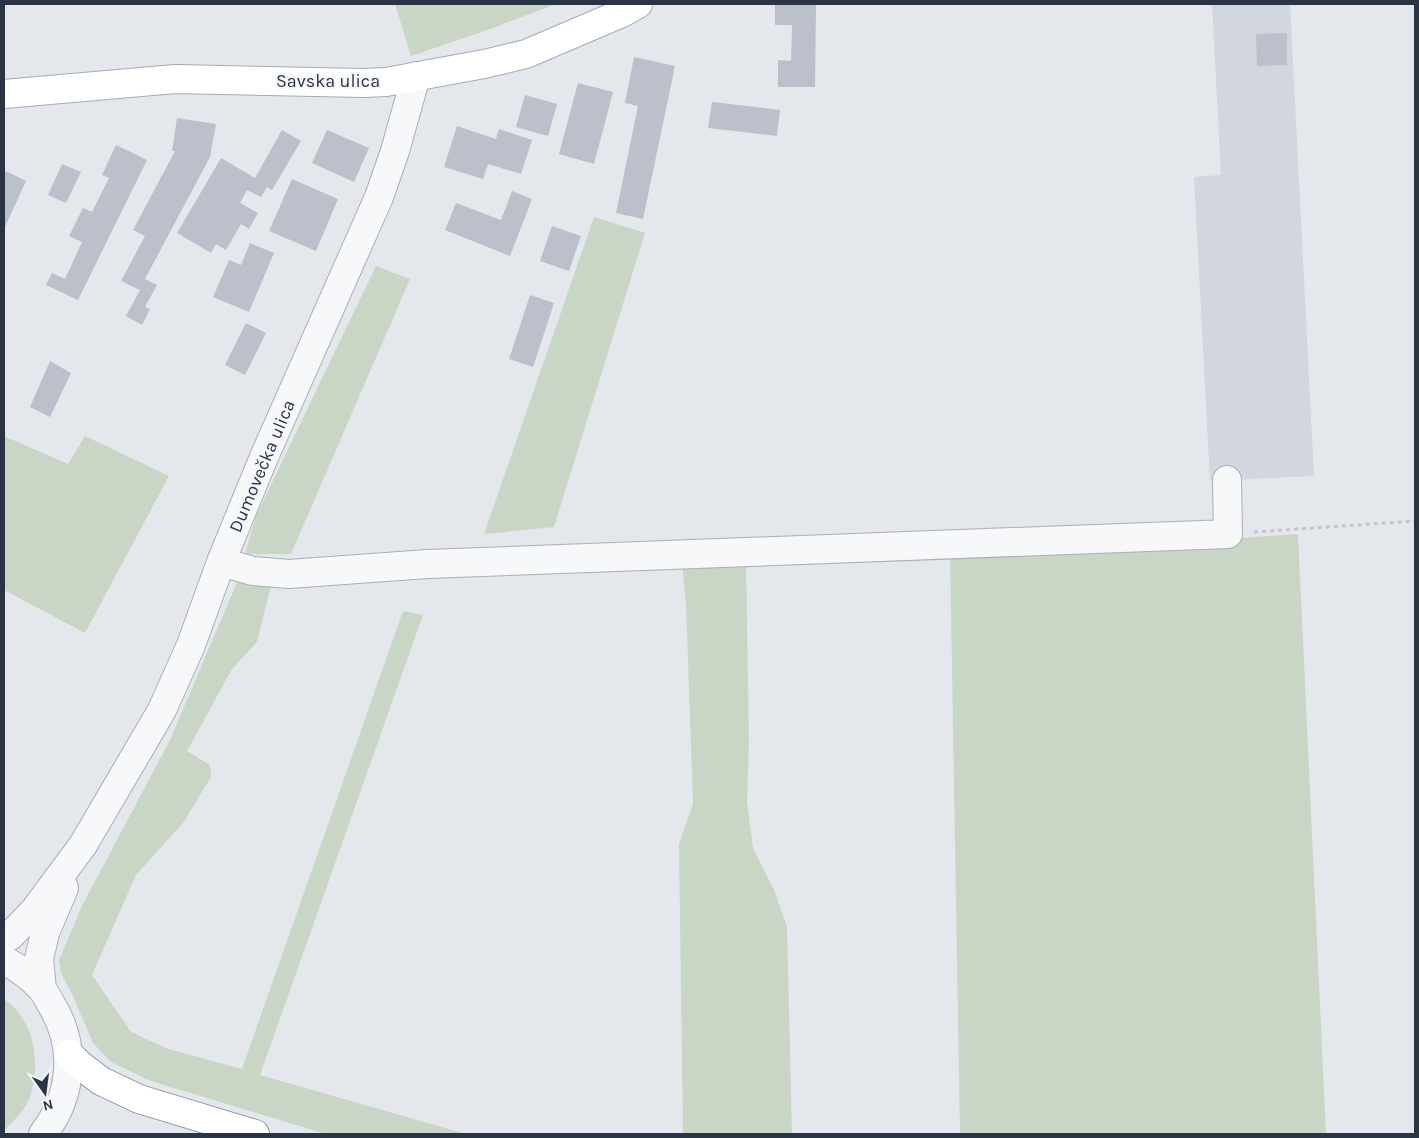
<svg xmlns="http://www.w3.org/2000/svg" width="1419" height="1138" viewBox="0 0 1419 1138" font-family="Karla,sans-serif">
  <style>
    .built { fill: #d2d6de }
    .green { fill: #c9d6c5 }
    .building { fill: #bbc0ca }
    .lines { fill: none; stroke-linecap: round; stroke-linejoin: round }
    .minor-casing { stroke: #a9aeb7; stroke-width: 30 }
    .major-casing { stroke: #a3abb8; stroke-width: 30 }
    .highway-casing { stroke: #8b94a3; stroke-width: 30 }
    .path { stroke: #c2c5cb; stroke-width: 3; stroke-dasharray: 4 4; stroke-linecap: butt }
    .minor { stroke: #f7f8fa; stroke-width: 28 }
    .major { stroke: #fff; stroke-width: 28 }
    .highway { stroke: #fff; stroke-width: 28 }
    .labels { text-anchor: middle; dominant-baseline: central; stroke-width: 4.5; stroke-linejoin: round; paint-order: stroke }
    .street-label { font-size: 18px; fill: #2b3445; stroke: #f4f6f9 }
  </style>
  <rect width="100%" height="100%" fill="#e4e7ec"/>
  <path class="built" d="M1212 4H1290L1314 476 1210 481 1194 177 1221 175Z"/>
  <path class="green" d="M395 4H556L493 28 411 56Z
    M594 217 645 233 554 527 484 534Z
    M376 266 410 279 291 554H245L256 516Z
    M85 436 169 476 85 633 4 590V436L68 464Z
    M1298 534 1326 1134H960L950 552 1130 546Z
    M746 559 749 743 747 802 753 848 774 890 787 927 792 1134H683L679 844 693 804 686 603 682 562Z
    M238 580 271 586 257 642 232 669 187 751 210 765 211 777 183 823 136 875 92 975 131 1032 168 1049 242 1069 403 611 423 615 260 1075 466 1134H326L151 1081 111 1062 93 1043 73 996 61 973 59 960 82 906 170 740Z
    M4 999C35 1020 41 1064 30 1097 25 1110 14 1121 4 1130Z"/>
  <path class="building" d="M775 4H816L815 87H778V60L791 61 792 25H775Z
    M1287 33V65L1257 66 1256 34Z
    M634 57 675 66 643 219 616 213 638 106 625 103Z
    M578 83 613 92 594 164 559 154Z
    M525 95 557 104 548 136 516 127Z
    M712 102 780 110 777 136 708 128Z
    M177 118 216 124 210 157 145 279 157 285 145 307 150 309 142 325 126 316 140 290 121 281 145 236 133 230 175 151H172Z
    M457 126 496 139 499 129 532 140 521 174 488 164 483 179 444 167Z
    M282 130 301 141 272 190 267 187 261 197 247 190 240 203 258 213 249 229 241 224 226 250 216 244 211 253 177 233 221 158 255 178Z
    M327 130 369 148 354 182 312 163Z
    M116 145 147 160 78 300 46 285 52 273 65 279 82 242 69 236 83 208 92 212 109 178 102 175Z
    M62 164 81 172 66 203 48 195Z
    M6 171 26 181 4 229V176Z
    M292 179 338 199 316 251 269 231Z
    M512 191 532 199 510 256 445 230 456 203 501 220Z
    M552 226 581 236 569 271 540 261Z
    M250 243 274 253 249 312 213 297 229 260 241 265Z
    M530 295 554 303 533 367 509 359Z
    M246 323 266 333 245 375 225 365Z
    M50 361 71 373 50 417 30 407Z"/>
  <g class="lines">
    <defs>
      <path id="minor" d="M221 562 253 571 289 574 427 564 1228 534 1227 480
        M4 939 10 936 34 911 83 845 162 710 191 645 221 562 264 457 379 197 395 151 416 76
        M4 960C18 968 30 976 41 988 45 992 48 999 51 1004 77 1046 73 1095 43 1134
        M42 989 39 959 45 933 64 888"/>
      <path id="major" d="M4 94 175 79 364 83 386 82 484 64 526 54 622 13 638 4"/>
      <path id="highway" d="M69 1054 80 1065 101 1081 139 1099 255 1134"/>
    </defs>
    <use href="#minor" class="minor-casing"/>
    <use href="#major" class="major-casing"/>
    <use href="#highway" class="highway-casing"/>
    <path class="path" d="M1254 532 1415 521"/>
    <use href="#minor" class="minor"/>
    <use href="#major" class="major"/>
    <use href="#highway" class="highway"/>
  </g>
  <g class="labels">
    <g class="street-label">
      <text x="328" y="81">Savska ulica</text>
      <text transform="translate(262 466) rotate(-67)">Dumovečka ulica</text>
    </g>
  </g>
  <rect width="1419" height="1138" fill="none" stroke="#2b3445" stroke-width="10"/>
  <g transform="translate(45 1093) rotate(166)" stroke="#f4f6f9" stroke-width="4" paint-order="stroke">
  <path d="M0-4L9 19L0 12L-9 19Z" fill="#2b3445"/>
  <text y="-8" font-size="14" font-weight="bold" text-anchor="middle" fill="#2b3445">N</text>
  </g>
</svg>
